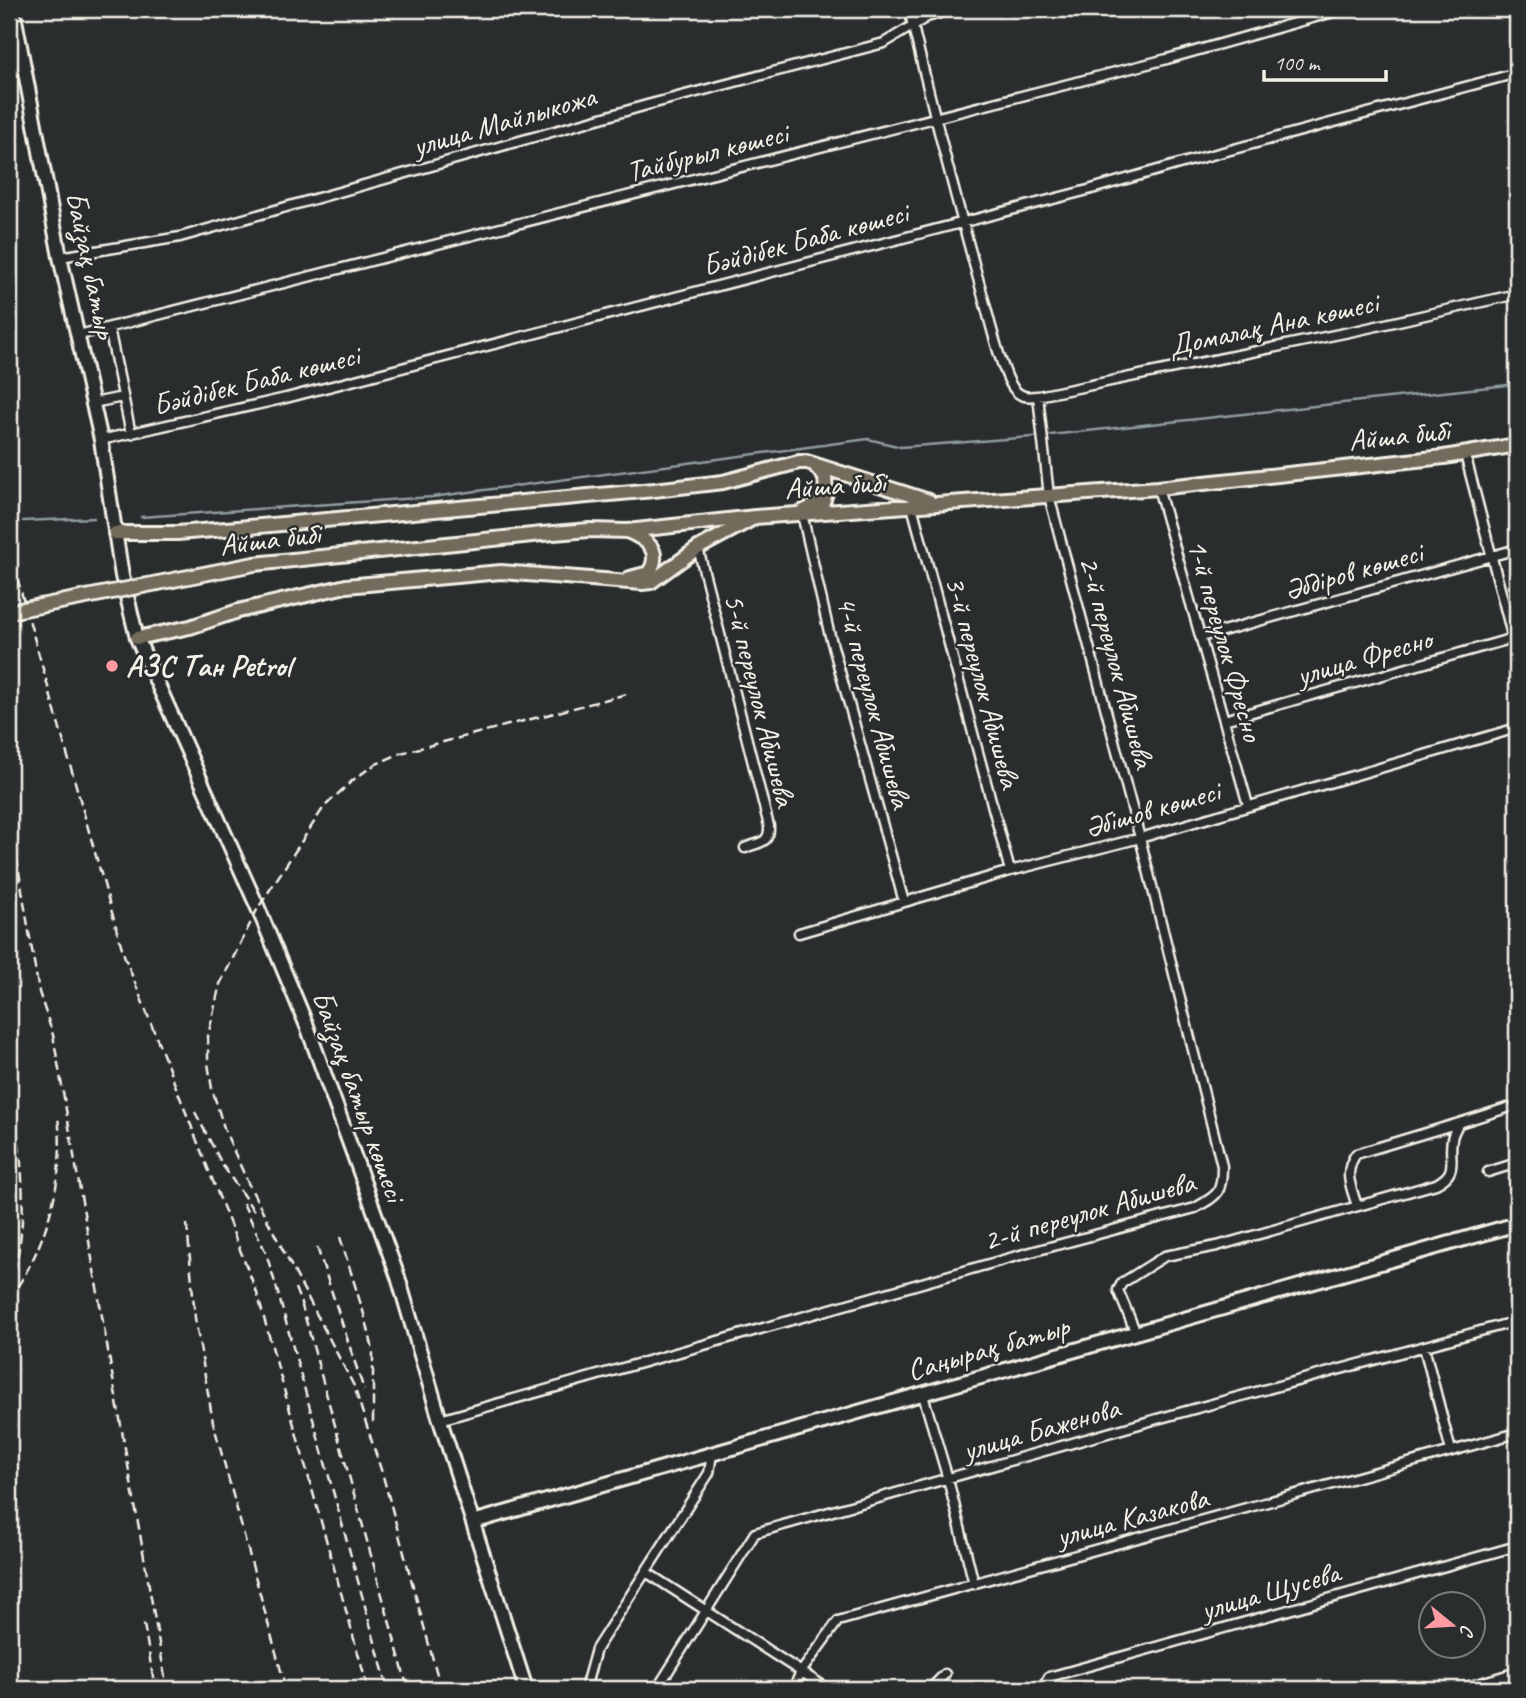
<svg xmlns="http://www.w3.org/2000/svg" width="1526" height="1698" viewBox="0 0 1526 1698" font-family="Caveat,sans-serif">
  <style>
    .lines { fill: none; stroke-linecap: round; stroke-linejoin: round }
    .stream { stroke: #8f9c9f; stroke-width: 2.5 }
    .street-casing { stroke: #f4f1e8; stroke-width: 13 }
    .secondary-casing { stroke: #f4f1e8; stroke-width: 18 }
    .primary-casing { stroke: #f4f1e8; stroke-width: 18 }
    .street { stroke: #2a2d2e; stroke-width: 8 }
    .secondary { stroke: #2a2d2e; stroke-width: 12 }
    .primary { stroke: #726b5a; stroke-width: 12 }
    .rail { stroke: #f4f1e8; stroke-width: 2.5; stroke-dasharray: 10 5; stroke-linecap: butt }
    .primary-bridge-casing { stroke: #f4f1e8; stroke-width: 18; stroke-linecap: butt }
    .primary-bridge { stroke: #726b5a; stroke-width: 12 }
    .poi-dot { fill: #ff9aa2; stroke: #2a2d2e; stroke-width: 2.5 }
    .labels { text-anchor: middle; dominant-baseline: central; stroke-width: 5; stroke-linejoin: round; paint-order: stroke }
    .street-label { font-size: 30px; fill: #f4f1e8; stroke: #2a2d2e }
    .poi-label { font-size: 30px; font-weight: bold; fill: #f4f1e8; stroke: #2a2d2e; text-anchor: start }
  </style>
  <rect width="100%" height="100%" fill="#2a2d2e"/>
  <filter id="ink" filterUnits="userSpaceOnUse"><feTurbulence type="fractalNoise" baseFrequency=".0143" numOctaves="2"/><feDisplacementMap in="SourceGraphic" scale="14" xChannelSelector="R" yChannelSelector="G"/><feConvolveMatrix kernelMatrix="1 2 1 2 8 2 1 2 1" color-interpolation-filters="sRGB"/></filter>
  <g filter="url(#ink)">
    <g class="lines">
      <path class="stream" d="M141 517 432 497 868 439 901 447 1032 437 1517 384
        M23 521 94 518"/>
      <defs>
        <path id="street" d="M909 9C931 104 956 199 982 293 988 314 1002 375 1014 389 1021 398 1028 397 1038 396L1359 330 1517 294
          M60 257 180 237 647 105 884 43 927 17 953 9
          M109 328 131 434
          M79 335 1167 59 1344 9
          M93 403 123 397
          M101 440 286 398 1088 190 1193 160 1517 73
          M1465 454 1517 654
          M1158 488 1248 805
          M912 506 1010 871
          M802 514 829 632 904 902
          M698 548 769 826C770 844 759 842 745 848
          M1201 637 1517 549
          M1224 720 1517 637
          M799 933 1010 871 1140 838 1517 728
          M1488 1172 1517 1163
          M1357 1206C1351 1186 1343 1173 1356 1154L1459 1123
          M1136 1333 1118 1290 1122 1283 1165 1256 1217 1246 1436 1184C1460 1172 1448 1159 1452 1139 1453 1133 1456 1128 1459 1123L1507 1108
          M1424 1347 1451 1451
          M923 1395 948 1479 974 1584
          M440 1420 1031 1252 1195 1208C1218 1195 1222 1194 1222 1166L1140 838 1049 496 1038 396
          M646 1572 828 1689
          M585 1689 596 1649 709 1473 712 1454
          M657 1689 755 1533 1157 1419 1517 1321
          M793 1689 801 1672 838 1621 1517 1433
          M930 1689 945 1674
          M1042 1689 1049 1677 1517 1546
          M1461 1689 1517 1672"/>
        <path id="secondary" d="M13 9 60 257 101 440 122 576 137 638 258 908 307 1026 398 1277 440 1420 526 1689
          M473 1522 1517 1224"/>
        <path id="primary" d="M802 512 823 502 826 493 825 477 816 467
          M627 531C646 539 663 550 649 573L630 578
          M115 533H177L238 528 654 490 723 482 799 462H807L929 501
          M158 583 254 564 542 534 589 530 627 531 755 517 1158 488 1444 457 1517 445
          M137 638 190 627 238 611 346 586 501 572 642 583 651 582 698 548 752 519"/>
      </defs>
      <use href="#street" class="street-casing"/>
      <use href="#secondary" class="secondary-casing"/>
      <use href="#primary" class="primary-casing"/>
      <use href="#street" class="street"/>
      <use href="#secondary" class="secondary"/>
      <use href="#primary" class="primary"/>
      <path class="rail" d="M9 549 124 955 257 1293 368 1689
        M9 812 39 992 53 1035 167 1689
        M9 1083C21 1145 32 1222 10 1283
        M195 1112 223 1166 254 1211
        M243 1203 266 1253 276 1286 388 1689
        M187 1224 195 1318 213 1422 286 1689
        M340 1237 367 1324 373 1350V1424
        M317 1247 364 1390
        M295 1288 302 1306 408 1689
        M9 1299C46 1249 66 1179 58 1117
        M144 1624 155 1689
        M441 1689 383 1476 354 1386 248 1183 225 1131 212 1089 208 1063V1036L220 984 258 908 324 807 353 780 374 765 401 753 627 694"/>
      <defs>
        <path id="primary-bridge" d="M9 612 158 583"/>
      </defs>
      <use href="#primary-bridge" class="primary-bridge-casing"/>
      <use href="#primary-bridge" class="primary-bridge"/>
    </g>
  </g>
  <circle class="poi-dot" cx="112" cy="666" r="7"/>
  <g class="labels">
    <g class="street-label">
      <text transform="translate(504 121) rotate(-16)">улица Майлыкожа</text>
      <text transform="translate(707 152) rotate(-14)">Тайбурыл көшесі</text>
      <text transform="translate(805 239) rotate(-15)">Бәйдібек Баба көшесі</text>
      <text transform="translate(91 265) rotate(78)">Байзақ батыр</text>
      <text transform="translate(1273 324) rotate(-12)">Домалақ Ана көшесі</text>
      <text transform="translate(256 380) rotate(-14)">Бәйдібек Баба көшесі</text>
      <text transform="translate(1399 435) rotate(-6)">Айша бибі</text>
      <text transform="translate(835 485) rotate(-4)">Айша бибі</text>
      <text transform="translate(270 539) rotate(-7)">Айша бибі</text>
      <text transform="translate(1353 571) rotate(-16)">Әбдіров көшесі</text>
      <text transform="translate(1225 640) rotate(74)">1-й переулок Фресно</text>
      <text transform="translate(1364 657) rotate(-16)">улица Фресно</text>
      <text transform="translate(1117 662) rotate(75)">2-й переулок Абишева</text>
      <text transform="translate(983 682) rotate(75)">3-й переулок Абишева</text>
      <text transform="translate(760 700) rotate(76)">5-й переулок Абишева</text>
      <text transform="translate(874 702) rotate(75)">4-й переулок Абишева</text>
      <text transform="translate(1152 809) rotate(-16)">Әбішов көшесі</text>
      <text transform="translate(359 1096) rotate(70)">Байзақ батыр көшесі</text>
      <text transform="translate(1089 1211) rotate(-16)">2-й переулок Абишева</text>
      <text transform="translate(988 1348) rotate(-16)">Саңырақ батыр</text>
      <text transform="translate(1041 1429) rotate(-16)">улица Баженова</text>
      <text transform="translate(1132 1517) rotate(-15)">улица Казакова</text>
      <text transform="translate(1270 1591) rotate(-16)">улица Щусева</text>
    </g>
    <g class="poi-label">
      <text x="126" y="666">АЗС Тан Petrol</text>
    </g>
  </g>
  <rect width="1526" height="1698" fill="none" stroke="#2a2d2e" stroke-width="35"/>
  <rect x="18" y="18" width="1491" height="1663" fill="none" stroke="#f4f1e8" stroke-width="2.5" filter="url(#ink)"/>
  <g transform="translate(1452 1625) rotate(108)"><circle r="33" fill="#2a2d2e" stroke="#7b7b78" stroke-width="2"/>
  <path d="M0-5L12 26L0 18L-12 26Z" fill="#ff9aa2"/>
  <text y="-10" font-size="19" font-weight="bold" text-anchor="middle" fill="#f4f1e8">С</text>
  </g>
  <path d="M1264 70v10h122v-10" fill="none" stroke="#f4f1e8" stroke-width="3.5"/>
  <text x="1274" y="70" font-size="21" fill="#f4f1e8" stroke="#2a2d2e" stroke-width="5" paint-order="stroke">100 m</text>
</svg>
